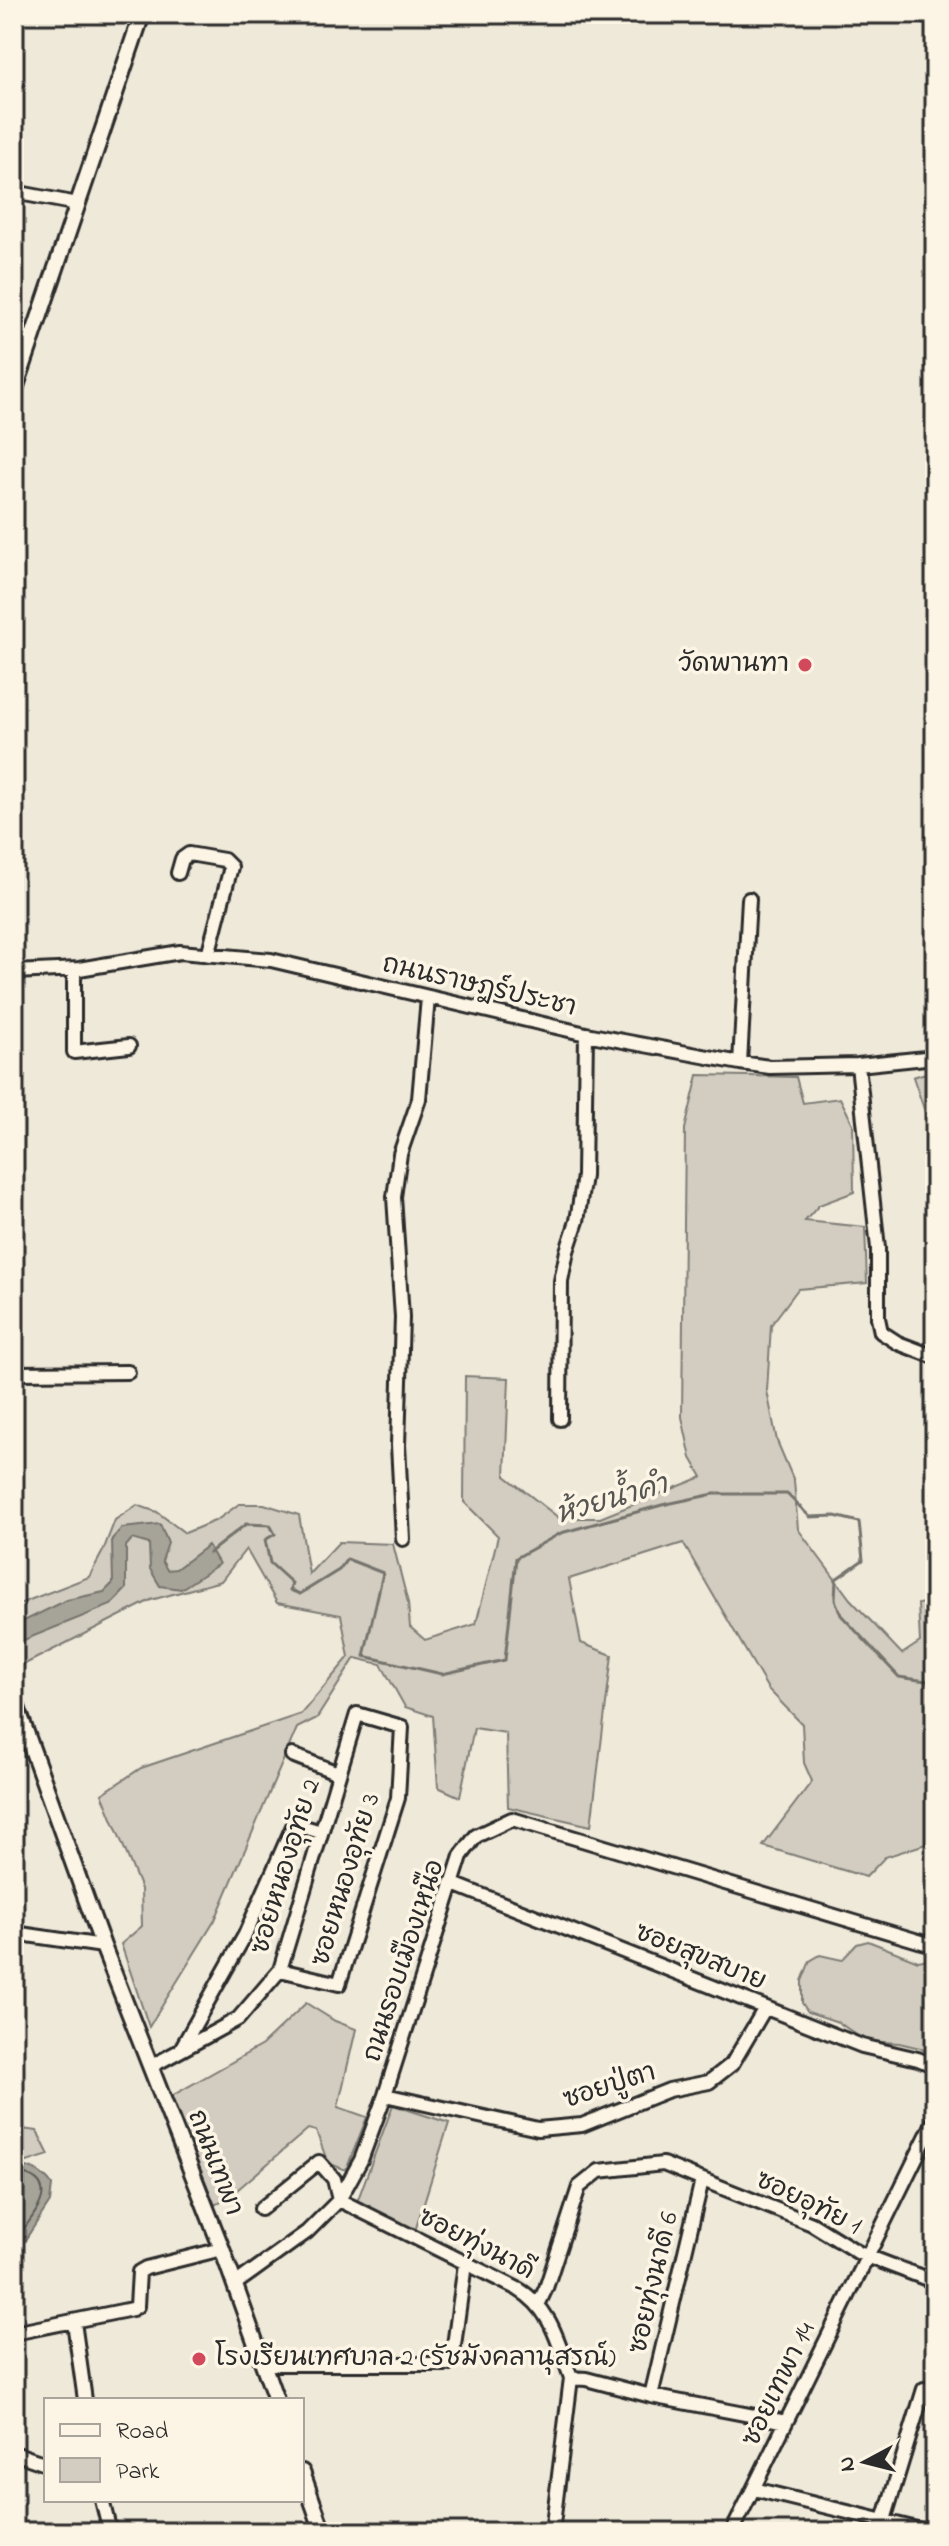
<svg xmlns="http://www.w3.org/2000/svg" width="949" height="2546" viewBox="0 0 949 2546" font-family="'Indie Flower','Playpen Sans Thai',sans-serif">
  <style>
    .green { fill: #d2cdc0; stroke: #7e7c76; stroke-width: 2 }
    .water { fill: #a6a399; stroke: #75736d; stroke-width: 2 }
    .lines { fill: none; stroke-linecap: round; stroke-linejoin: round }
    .shore { stroke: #5c5b57; stroke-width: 2 }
    .stream { stroke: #75736d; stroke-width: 3 }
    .minor-casing { stroke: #2b2b2b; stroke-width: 18 }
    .tertiary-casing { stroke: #2b2b2b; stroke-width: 20 }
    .minor { stroke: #fcf5e5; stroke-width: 12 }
    .tertiary { stroke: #fcf5e5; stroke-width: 14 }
    .poi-dot { fill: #d1495b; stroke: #fcf5e5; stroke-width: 3 }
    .labels { text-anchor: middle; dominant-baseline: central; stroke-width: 7; stroke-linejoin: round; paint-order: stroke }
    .poi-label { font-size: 26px; fill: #2b2b2b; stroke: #fcf5e5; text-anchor: end }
    .street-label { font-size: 26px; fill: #2b2b2b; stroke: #fcf5e5 }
    .water-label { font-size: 28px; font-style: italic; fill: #565552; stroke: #fcf5e5 }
  </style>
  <rect width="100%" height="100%" fill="#efe9da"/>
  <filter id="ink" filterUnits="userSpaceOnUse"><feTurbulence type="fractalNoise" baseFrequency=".0125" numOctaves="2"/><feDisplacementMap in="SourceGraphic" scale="16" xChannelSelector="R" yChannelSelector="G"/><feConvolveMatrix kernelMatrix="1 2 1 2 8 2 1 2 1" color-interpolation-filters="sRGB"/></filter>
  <g filter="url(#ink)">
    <path class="green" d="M935 1070V1141L913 1077Z
      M698 1075 796 1077 803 1103 840 1098 853 1124 854 1192 819 1205 805 1221 865 1227 867 1283 798 1289 771 1325 767 1391 777 1441 794 1481 798 1529 850 1599 902 1654 920 1642 918 1604 935 1601V1841L885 1857 866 1877 763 1846 812 1781 804 1763 802 1724 768 1689 683 1543 569 1579 581 1643 612 1655 591 1826 508 1807 506 1733 474 1728 460 1797 438 1787 433 1716 405 1707 381 1664 355 1658 317 1718 297 1728 215 1920 149 2027 121 1944 142 1926 141 1889 102 1794 141 1768 301 1714 349 1657 341 1615 277 1603 246 1549 221 1581 151 1600 21 1666 14 1649V1606L89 1577 103 1551 115 1520 137 1505 157 1512 185 1533 217 1520 239 1504H264L299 1515 309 1574 339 1542 393 1544 408 1603 410 1627 425 1640 476 1624 498 1536 464 1502 465 1376 509 1378 505 1476 559 1518H600L702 1477 691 1458 682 1417 685 1129Z
      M868 1941 918 1961 935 1958V1976L928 1986 935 2001V2057L920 2048 899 2043 865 2041 838 2022 808 2012 802 2003V1981L810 1961 820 1955 842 1960 857 1944Z
      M306 2003 335 2021 356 2029 338 2107 367 2117 346 2170 328 2163 316 2131 308 2129 237 2190 215 2205 170 2097 262 2045Z
      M393 2105 449 2123 415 2231 357 2202Z
      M14 2128 37 2131 49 2155 27 2162 14 2159Z"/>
    <path class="water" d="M160 1524 168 1543 162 1561 167 1570 176 1569 208 1545 219 1564 181 1589 160 1586 150 1569 149 1544 132 1539 126 1546V1589L111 1605 14 1644V1619L22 1622 67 1600 104 1592 113 1583 112 1539 122 1528Z
      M14 2164C30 2167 42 2171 52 2185L50 2202 14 2257Z"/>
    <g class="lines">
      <path class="shore" d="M14 2172C68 2182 32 2215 14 2243"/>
      <path class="stream" d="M209 1553 246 1524 270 1525 275 1534 265 1540 270 1563 292 1583 290 1590 300 1594 339 1570 347 1559 383 1573 364 1656 442 1674 505 1660 516 1558 561 1533 662 1505 714 1494H787L810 1517 835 1516 859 1522 863 1560 836 1579 835 1600 841 1615 899 1677 926 1681 935 1679"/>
      <defs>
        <path id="minor" d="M14 192 78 204
          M14 333 32 339
          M178 873 182 859 189 854 224 860 231 867 208 955
          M74 970V1052L129 1046
          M14 972 79 969 180 952 271 960 586 1034 740 1063 770 1067 858 1065 935 1057
          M740 1063 749 899
          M858 1065 878 1248V1318L881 1332 898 1343 935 1357
          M14 1373 128 1372
          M560 1419 561 1281 567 1251 577 1221 584 1176 586 1034
          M403 1539 398 1445 402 1317 394 1197 400 1154 419 1099 428 998
          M292 1755 338 1773
          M451 1883 862 2046 918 2059 935 2066
          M14 1933 103 1946
          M181 2049 245 1935 294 1824 321 1832
          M150 2067 238 2019 280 1970 357 1714 402 1727 398 1798 339 1984 280 1970
          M385 2095 538 2129 582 2125 669 2090 709 2082 732 2064 765 2008
          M261 2209 319 2162 334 2179 339 2200 518 2289C552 2309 558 2343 571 2378L586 2379 651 2396 786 2422
          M235 2284 307 2232 339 2200 361 2160 385 2095 461 1856 476 1836 512 1819 935 1946
          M539 2303 546 2288 579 2187 599 2171 663 2164 812 2224 859 2253 935 2282
          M74 2322 85 2400
          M14 2333 132 2309 137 2306 139 2272 146 2268 222 2249
          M263 2364H447L452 2361 453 2353 465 2264
          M651 2396 702 2180
          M14 2453 46 2464
          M754 2489 929 2532
          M102 2500 110 2532
          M884 2520 924 2389
          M344 2532H381
          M550 2532 553 2524 571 2378
          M732 2532 935 2119"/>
        <path id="tertiary" d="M14 392 142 14
          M14 1699 103 1946 222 2249 276 2400
          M302 2472 323 2532"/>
      </defs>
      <use href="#minor" class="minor-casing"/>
      <use href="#tertiary" class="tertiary-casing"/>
      <use href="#minor" class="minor"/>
      <use href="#tertiary" class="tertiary"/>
    </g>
  </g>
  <g class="poi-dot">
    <circle cx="805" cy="665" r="8"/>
    <circle cx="199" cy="2359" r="8"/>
  </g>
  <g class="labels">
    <g class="poi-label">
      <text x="789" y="665">วัดพานทา</text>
      <text x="215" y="2359" text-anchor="start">โรงเรียนเทศบาล 2 (รัชมังคลานุสรณ์)</text>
    </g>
    <g class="street-label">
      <text transform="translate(479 987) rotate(13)">ถนนราษฎร์ประชา</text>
      <text transform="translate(287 1867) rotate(-73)">ซอยหนองอุทัย 2</text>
      <text transform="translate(347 1880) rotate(-73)">ซอยหนองอุทัย 3</text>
      <text transform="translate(700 1958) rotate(22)">ซอยสุขสบาย</text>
      <text transform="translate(405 1961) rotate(-72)">ถนนรอบเมืองเหนือ</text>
      <text transform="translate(610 2087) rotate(-18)">ซอยปู่ตา</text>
      <text transform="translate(214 2163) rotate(69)">ถนนเทพา</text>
      <text transform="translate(808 2204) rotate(26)">ซอยอุทัย 1</text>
      <text transform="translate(476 2245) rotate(27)">ซอยทุ่งนาดี</text>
      <text transform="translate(655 2283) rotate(-77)">ซอยทุ่งนาดี 6</text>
      <text transform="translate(780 2385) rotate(-64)">ซอยเทพา 14</text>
    </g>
    <g class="water-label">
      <text transform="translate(612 1501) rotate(-16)">ห้วยน้ำคำ</text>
    </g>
  </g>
  <rect width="949" height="2546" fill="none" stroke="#fcf5e5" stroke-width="48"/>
  <rect x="24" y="24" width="901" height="2498" fill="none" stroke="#2b2b2b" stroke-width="3" filter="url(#ink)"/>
  <rect x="44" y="2398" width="260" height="104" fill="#fcf5e5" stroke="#a8a49b" stroke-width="2"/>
  <rect x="60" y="2424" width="40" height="12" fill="#fcf5e5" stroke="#a8a49b" stroke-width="2"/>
  <text x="116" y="2438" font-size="24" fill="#2b2b2b">Road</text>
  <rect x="60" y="2458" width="40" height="24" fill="#d2cdc0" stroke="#a8a49b" stroke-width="2"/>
  <text x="116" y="2478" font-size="24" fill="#2b2b2b">Park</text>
  <g transform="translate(865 2462) rotate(263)" stroke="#fcf5e5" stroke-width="6" paint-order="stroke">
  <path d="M0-6L14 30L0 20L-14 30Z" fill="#2b2b2b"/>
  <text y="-12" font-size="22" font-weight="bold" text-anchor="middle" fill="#2b2b2b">N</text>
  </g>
</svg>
